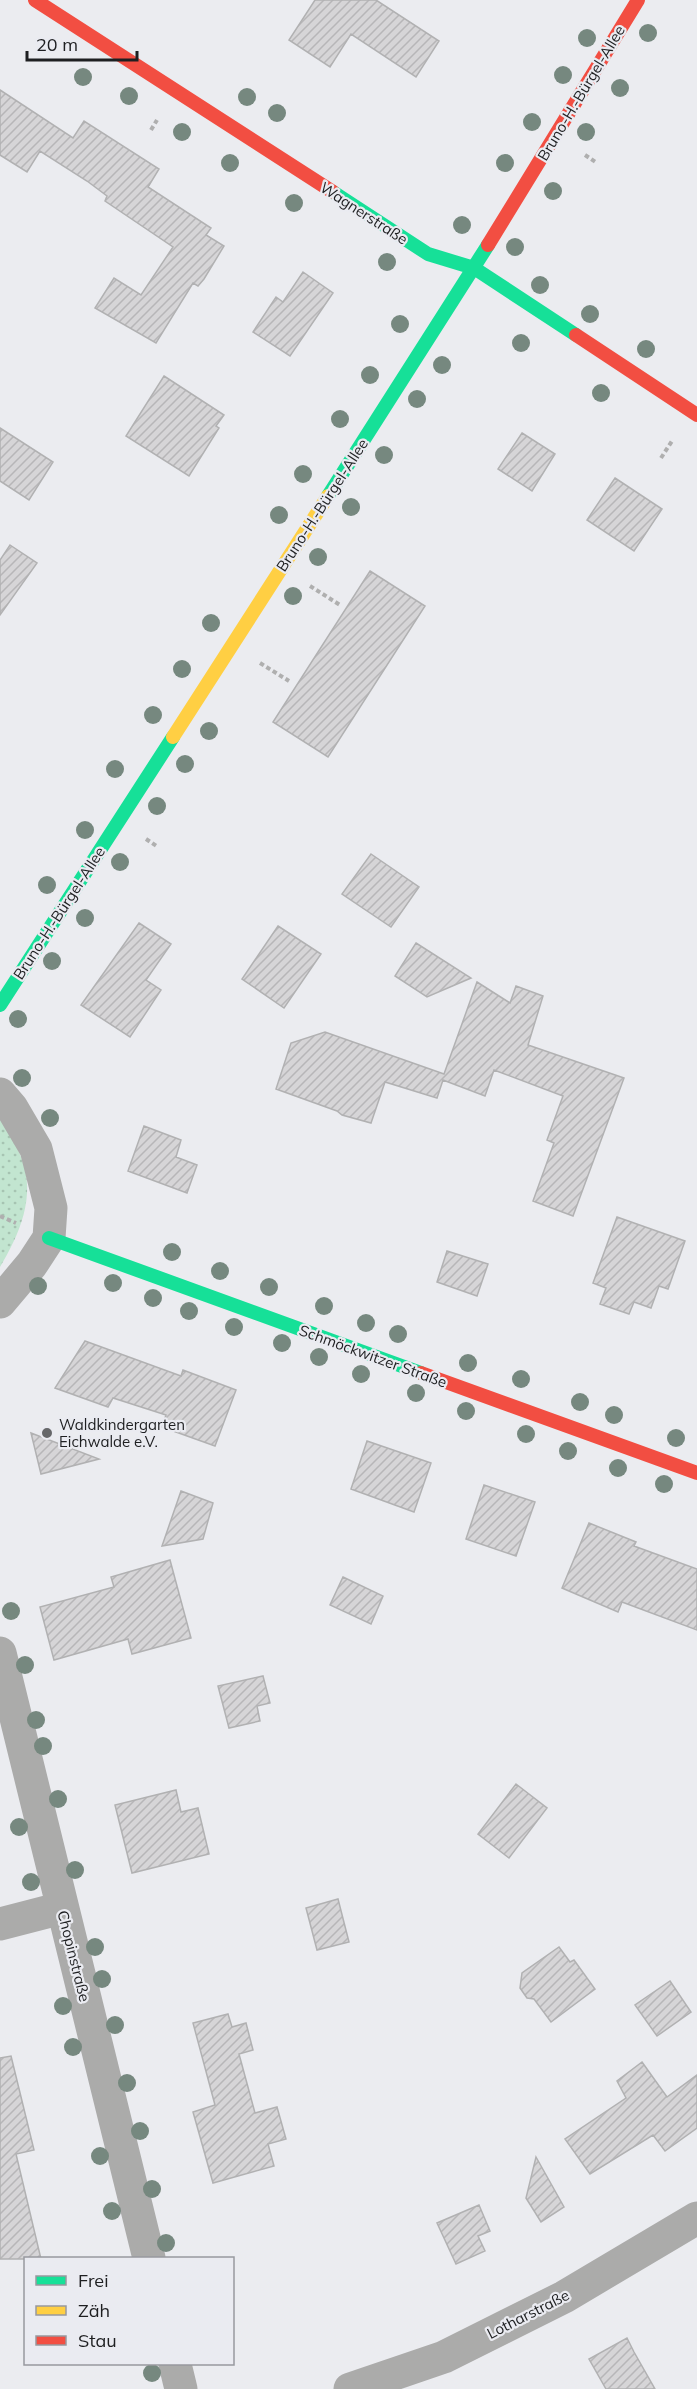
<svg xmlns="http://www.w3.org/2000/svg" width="697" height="2389" viewBox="0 0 697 2389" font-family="Mulish,sans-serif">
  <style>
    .grass { fill: url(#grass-dots) }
    .building { fill: url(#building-hatch); stroke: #b1b1b2; stroke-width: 1.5 }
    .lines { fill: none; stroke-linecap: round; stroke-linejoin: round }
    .path { stroke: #afafaf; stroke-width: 4; stroke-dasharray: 4.5 3; stroke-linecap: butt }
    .street { stroke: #ababaa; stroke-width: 33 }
    .fast { stroke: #16e098; stroke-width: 14 }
    .slow { stroke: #ffcf43; stroke-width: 14 }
    .jam { stroke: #f24e42; stroke-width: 14 }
    .tree { fill: #76887f }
    .poi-dot { fill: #666769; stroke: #eaebf1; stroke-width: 2 }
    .labels { text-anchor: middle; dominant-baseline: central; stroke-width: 4.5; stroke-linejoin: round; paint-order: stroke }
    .street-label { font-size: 15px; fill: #1e1f21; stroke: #eaebf1 }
    .poi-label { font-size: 15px; fill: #1e1f21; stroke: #eaebf1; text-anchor: start }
  </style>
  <defs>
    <pattern id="grass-dots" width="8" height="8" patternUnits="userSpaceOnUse" patternTransform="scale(1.5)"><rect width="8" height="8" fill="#c2e5d0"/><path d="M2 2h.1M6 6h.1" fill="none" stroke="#a6c4b2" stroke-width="1.8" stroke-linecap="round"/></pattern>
    <pattern id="building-hatch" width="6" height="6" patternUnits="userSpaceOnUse" patternTransform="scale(1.5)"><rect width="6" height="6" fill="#d6d5d7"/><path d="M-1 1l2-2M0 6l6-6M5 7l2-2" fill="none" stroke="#b7b6b8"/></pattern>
  </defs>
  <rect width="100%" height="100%" fill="#ebecf0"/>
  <path class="grass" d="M0 1115C7 1129 16 1143 21 1157 37 1196 19 1235 0 1267Z"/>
  <path class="building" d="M315 0H376L439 41 416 77 351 34 330 67 289 40Z
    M0 90 73 138 84 121 159 169 148 187 211 228 206 235 224 246 204 279 198 286 193 283 156 343 95 308 114 278 141 295 173 247 105 201 107 196 87 181 40 151 27 172 0 155Z
    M303 272 333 293 290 356 253 332 276 297 283 302Z
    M164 376 224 415 216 426 219 428 189 476 126 436Z
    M0 428 53 462 29 500 0 481Z
    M522 433 555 454 532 491 498 469Z
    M615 478 662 509 634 551 587 520Z
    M10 545 37 563 0 615V560Z
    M370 571 425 606 328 757 273 722Z
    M371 854 419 887 391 927 342 894Z
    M139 923 171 944 146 980 161 990 130 1037 81 1005Z
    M278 926 321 954 284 1008 242 979Z
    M416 943 471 978 427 997 395 976Z
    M477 982 510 1003 516 986 543 996 528 1045 624 1078 573 1216 533 1201 554 1143 547 1140 563 1096 494 1070 485 1096 443 1080 437 1098 385 1082 371 1123 342 1115 337 1111 276 1089 291 1043 325 1032 444 1074Z
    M144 1126 181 1140 176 1157 197 1165 187 1193 128 1171Z
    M617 1217 685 1241 668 1289 659 1286 651 1308 634 1302 629 1314 600 1304 606 1288 593 1283Z
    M447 1251 488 1264 477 1296 437 1282Z
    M85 1341 181 1376 183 1370 236 1390 215 1446 162 1427 166 1415 113 1398 108 1407 55 1388Z
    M31 1433 99 1459 41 1474Z
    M367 1441 431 1463 414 1512 351 1489Z
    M484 1485 535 1502 516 1556 466 1539Z
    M181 1491 213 1503 203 1539 162 1546Z
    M589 1523 636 1542 634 1546 697 1569V1630L622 1602 618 1612 562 1588Z
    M170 1560 191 1638 132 1654 128 1639 54 1660 40 1607 114 1587 111 1577Z
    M343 1577 383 1596 371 1624 330 1605Z
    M263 1676 270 1703 257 1706 260 1721 229 1728 218 1686Z
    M516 1784 547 1808 509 1858 478 1834Z
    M176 1790 181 1812 198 1808 209 1854 132 1873 115 1805Z
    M338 1899 349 1942 317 1950 306 1908Z
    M559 1947 570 1962 574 1960 595 1989 551 2022 534 1999 527 1998 520 1988 522 1973Z
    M670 1981 691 2012 657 2036 635 2005Z
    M228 2014 232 2027 246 2023 253 2050 239 2054 255 2113 277 2107 286 2139 268 2144 274 2166 213 2183 193 2112 215 2105 193 2023Z
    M11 2056 34 2150 16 2154 41 2259H0V2058Z
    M642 2062 667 2097 697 2075V2128L665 2151 653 2135 590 2174 565 2139 626 2098 617 2081Z
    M536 2157 564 2207 541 2222 526 2198Z
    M479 2205 490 2231 478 2236 485 2251 456 2264 437 2223Z
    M627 2338 634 2352 655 2389H606L589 2359Z"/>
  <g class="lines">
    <path class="path" d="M151 130 157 120
      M585 155 597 163
      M661 458 672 441
      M310 586 340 605
      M260 663 289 681
      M146 839 158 847
      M0 1216 16 1223"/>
    <path class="street" d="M0 1094 12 1108 36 1149 51 1208 49 1238 32 1264 0 1302
      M0 1653 149 2258
      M0 1924 62 1908
      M175 2364 181 2389
      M350 2389 444 2357 564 2297 697 2218"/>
    <path class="fast" d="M333 192 428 254 474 268 576 335
      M328 496 488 245
      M0 1005 173 737
      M49 1238 421 1373"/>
    <path class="slow" d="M173 737 328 496"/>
    <path class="jam" d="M35 0 333 192
      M488 245 638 0
      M576 335 697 415
      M421 1373 697 1473"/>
  </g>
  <g class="tree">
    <circle cx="648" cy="33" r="9"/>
    <circle cx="587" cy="38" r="9"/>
    <circle cx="563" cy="75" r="9"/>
    <circle cx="83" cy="77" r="9"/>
    <circle cx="620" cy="88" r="9"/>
    <circle cx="129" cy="96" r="9"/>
    <circle cx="247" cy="97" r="9"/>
    <circle cx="277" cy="113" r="9"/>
    <circle cx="532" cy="122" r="9"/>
    <circle cx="182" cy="132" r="9"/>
    <circle cx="586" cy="132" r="9"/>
    <circle cx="230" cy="163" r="9"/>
    <circle cx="505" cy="163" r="9"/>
    <circle cx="553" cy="191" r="9"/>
    <circle cx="294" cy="203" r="9"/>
    <circle cx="462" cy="225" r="9"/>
    <circle cx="515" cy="247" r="9"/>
    <circle cx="387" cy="262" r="9"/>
    <circle cx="540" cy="285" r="9"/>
    <circle cx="590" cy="314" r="9"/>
    <circle cx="400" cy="324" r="9"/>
    <circle cx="521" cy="343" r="9"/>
    <circle cx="646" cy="349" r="9"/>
    <circle cx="442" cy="365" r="9"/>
    <circle cx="370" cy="375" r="9"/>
    <circle cx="601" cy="393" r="9"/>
    <circle cx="417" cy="399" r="9"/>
    <circle cx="340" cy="419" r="9"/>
    <circle cx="384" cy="455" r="9"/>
    <circle cx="303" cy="474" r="9"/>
    <circle cx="351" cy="507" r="9"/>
    <circle cx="279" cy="515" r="9"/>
    <circle cx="318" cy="557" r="9"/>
    <circle cx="293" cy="596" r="9"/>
    <circle cx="211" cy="623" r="9"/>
    <circle cx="182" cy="669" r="9"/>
    <circle cx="153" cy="715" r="9"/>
    <circle cx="209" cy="731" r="9"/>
    <circle cx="185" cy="764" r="9"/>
    <circle cx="115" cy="769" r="9"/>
    <circle cx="157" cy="806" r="9"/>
    <circle cx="85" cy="830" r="9"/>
    <circle cx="120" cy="862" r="9"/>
    <circle cx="47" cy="885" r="9"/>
    <circle cx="85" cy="918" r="9"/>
    <circle cx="52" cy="961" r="9"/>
    <circle cx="18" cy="1019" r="9"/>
    <circle cx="22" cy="1078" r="9"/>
    <circle cx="50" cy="1118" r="9"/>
    <circle cx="172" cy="1252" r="9"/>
    <circle cx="220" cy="1271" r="9"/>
    <circle cx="113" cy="1283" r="9"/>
    <circle cx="38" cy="1286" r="9"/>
    <circle cx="269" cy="1287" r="9"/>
    <circle cx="153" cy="1298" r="9"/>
    <circle cx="324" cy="1306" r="9"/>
    <circle cx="189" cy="1311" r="9"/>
    <circle cx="366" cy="1323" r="9"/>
    <circle cx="234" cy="1327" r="9"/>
    <circle cx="398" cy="1334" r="9"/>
    <circle cx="282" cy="1343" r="9"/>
    <circle cx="319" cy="1357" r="9"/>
    <circle cx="468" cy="1363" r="9"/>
    <circle cx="361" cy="1374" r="9"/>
    <circle cx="521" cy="1379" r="9"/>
    <circle cx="416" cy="1393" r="9"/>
    <circle cx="580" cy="1402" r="9"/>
    <circle cx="466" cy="1411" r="9"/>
    <circle cx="614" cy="1415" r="9"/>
    <circle cx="526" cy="1434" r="9"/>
    <circle cx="676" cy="1438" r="9"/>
    <circle cx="568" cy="1451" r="9"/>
    <circle cx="618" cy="1468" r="9"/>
    <circle cx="664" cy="1484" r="9"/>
    <circle cx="11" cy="1611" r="9"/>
    <circle cx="25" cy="1665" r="9"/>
    <circle cx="36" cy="1720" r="9"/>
    <circle cx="43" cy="1746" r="9"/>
    <circle cx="58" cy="1799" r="9"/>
    <circle cx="19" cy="1827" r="9"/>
    <circle cx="75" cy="1870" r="9"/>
    <circle cx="31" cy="1882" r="9"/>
    <circle cx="95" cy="1947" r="9"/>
    <circle cx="102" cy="1979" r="9"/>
    <circle cx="63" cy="2006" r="9"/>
    <circle cx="115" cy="2025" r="9"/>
    <circle cx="73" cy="2047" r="9"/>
    <circle cx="127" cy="2083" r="9"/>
    <circle cx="140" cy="2131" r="9"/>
    <circle cx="100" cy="2156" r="9"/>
    <circle cx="152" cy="2189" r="9"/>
    <circle cx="112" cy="2211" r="9"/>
    <circle cx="166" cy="2243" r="9"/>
    <circle cx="152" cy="2373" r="9"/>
  </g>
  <circle class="poi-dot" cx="47" cy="1433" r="6"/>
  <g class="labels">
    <g class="street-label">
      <text transform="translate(581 93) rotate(-59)">Bruno-H.-Bürgel-Allee</text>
      <text transform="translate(364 213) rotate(33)">Wagnerstraße</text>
      <text transform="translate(322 505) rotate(-57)">Bruno-H.-Bürgel-Allee</text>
      <text transform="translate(59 913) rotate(-57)">Bruno-H.-Bürgel-Allee</text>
      <text transform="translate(373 1356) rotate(20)">Schmöckwitzer Straße</text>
      <text transform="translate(74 1956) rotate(76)">Chopinstraße</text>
      <text transform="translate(528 2314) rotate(-27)">Lotharstraße</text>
    </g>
    <g class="poi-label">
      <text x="59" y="1424">Waldkindergarten<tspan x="59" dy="17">Eichwalde e.V.</tspan></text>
    </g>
  </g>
  <rect x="24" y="2257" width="210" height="108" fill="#eaebf1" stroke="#98999e" stroke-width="1.5"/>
  <rect x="36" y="2276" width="30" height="9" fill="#16e098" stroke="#98999e" stroke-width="1.5"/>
  <text x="78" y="2287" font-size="18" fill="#1e1f21">Frei</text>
  <rect x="36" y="2306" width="30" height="9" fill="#ffcf43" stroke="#98999e" stroke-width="1.5"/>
  <text x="78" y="2317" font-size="18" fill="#1e1f21">Zäh</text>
  <rect x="36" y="2336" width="30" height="9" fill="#f24e42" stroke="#98999e" stroke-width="1.5"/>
  <text x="78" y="2347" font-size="18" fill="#1e1f21">Stau</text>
  <path d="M27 51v9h110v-9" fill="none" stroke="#1e1f21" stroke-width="3"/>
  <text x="36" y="51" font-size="18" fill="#1e1f21" stroke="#eaebf1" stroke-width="4.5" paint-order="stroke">20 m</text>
</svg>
